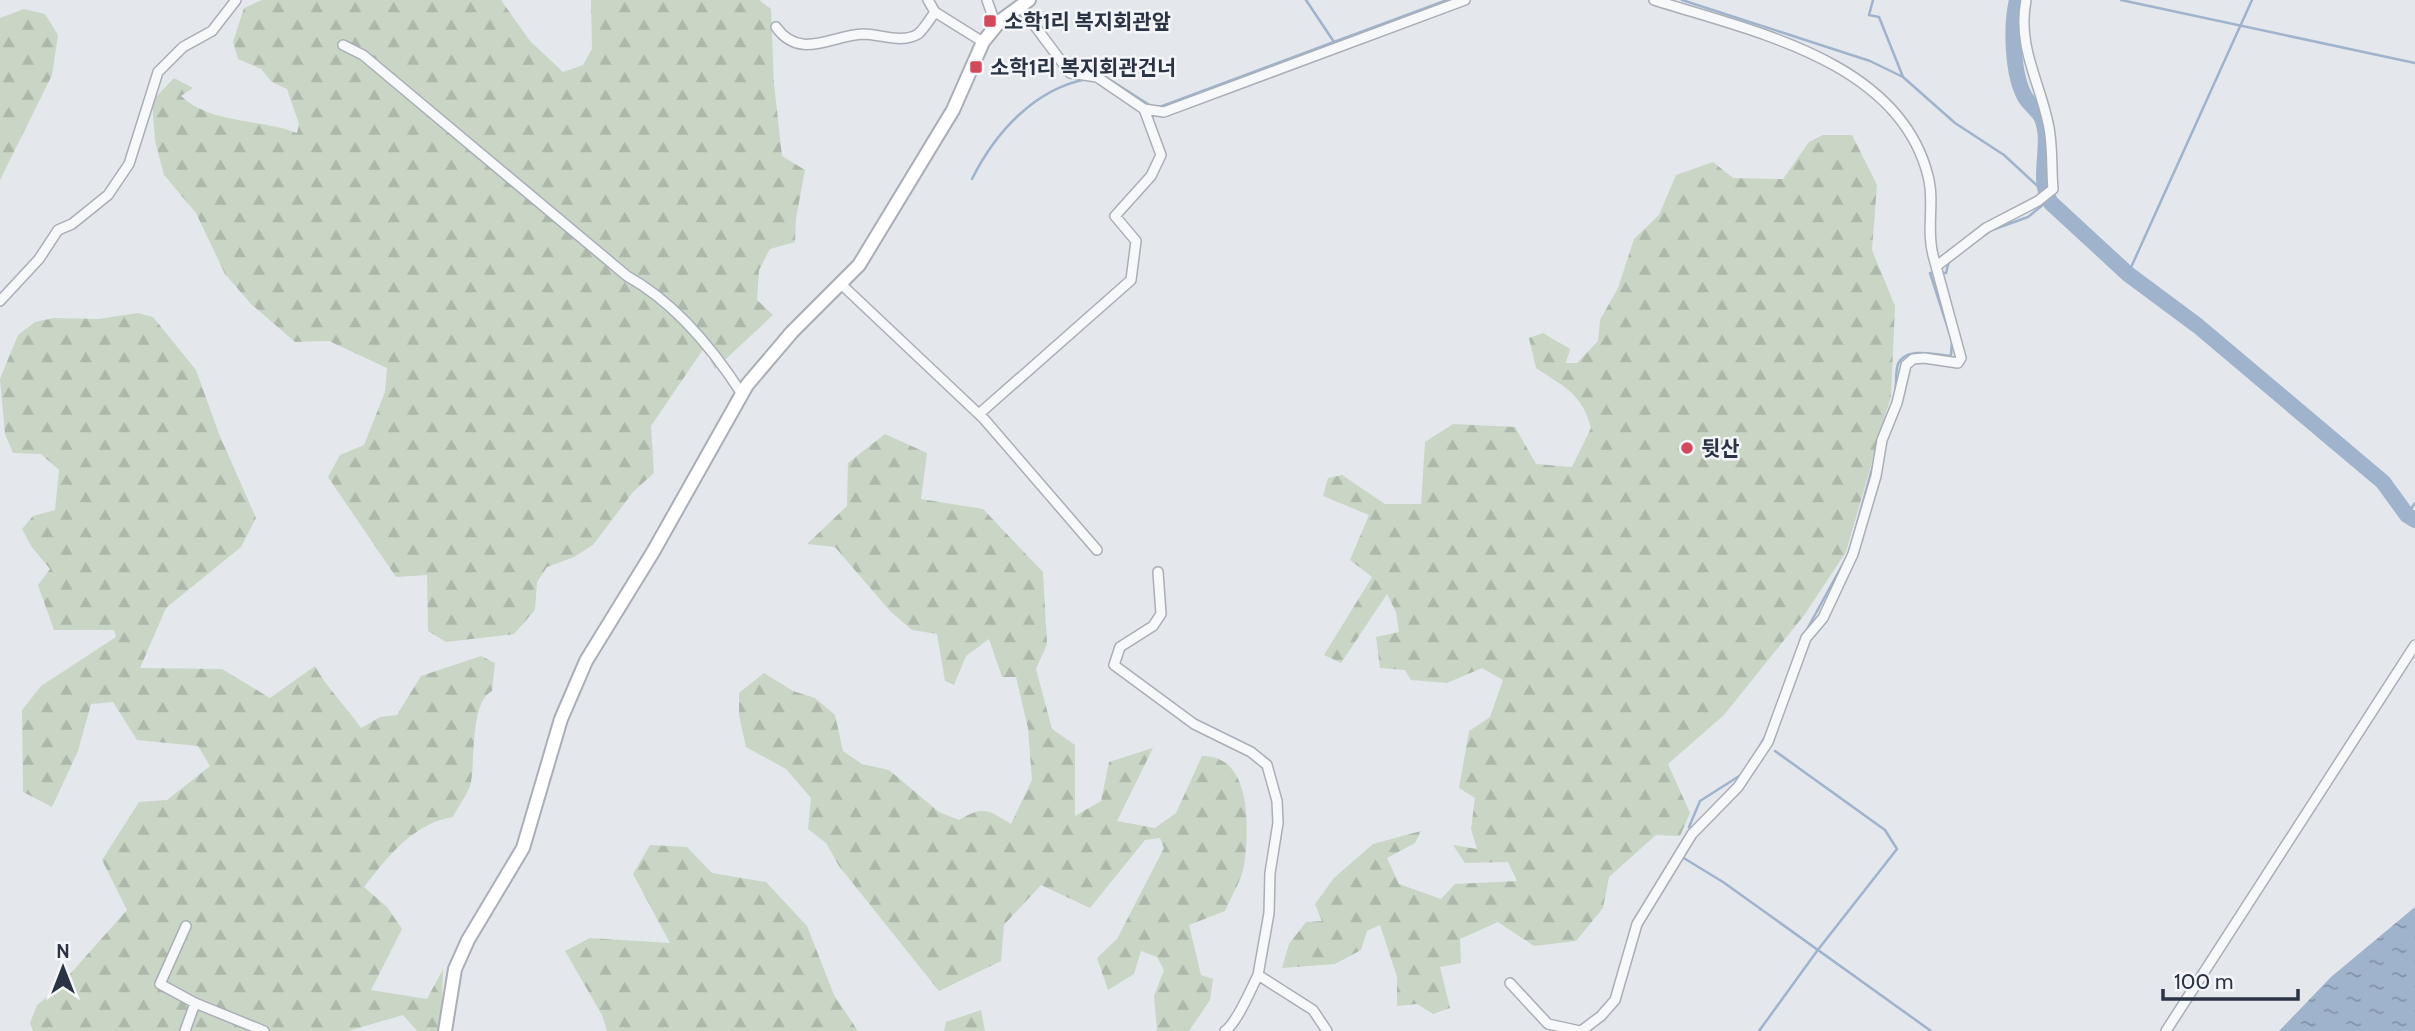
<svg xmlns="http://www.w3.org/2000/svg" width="2415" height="1031" viewBox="0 0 2415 1031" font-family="Cabin,'Noto Sans KR',sans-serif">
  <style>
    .forest { fill: url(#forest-firs) }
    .water { fill: url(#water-ripples) }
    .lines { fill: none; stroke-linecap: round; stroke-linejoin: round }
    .stream { stroke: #9fb4cc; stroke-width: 2.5 }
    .river { stroke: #9fb4cc; stroke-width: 16 }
    .street-casing { stroke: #a9aeb7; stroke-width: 12 }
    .secondary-casing { stroke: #a9aeb7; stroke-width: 16 }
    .street { stroke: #f7f8fa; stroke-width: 9 }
    .secondary { stroke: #fff; stroke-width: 12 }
    .poi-dot { fill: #d1495b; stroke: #f4f6f9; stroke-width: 2.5 }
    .labels { text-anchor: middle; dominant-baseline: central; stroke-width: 5; stroke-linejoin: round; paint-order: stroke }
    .poi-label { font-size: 21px; font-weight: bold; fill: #2b3445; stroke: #f4f6f9; text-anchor: start }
  </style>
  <defs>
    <pattern id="forest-firs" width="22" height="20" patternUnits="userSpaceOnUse" patternTransform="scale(1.75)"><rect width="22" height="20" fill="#c9d6c5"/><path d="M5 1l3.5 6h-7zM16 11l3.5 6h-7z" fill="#adb8ab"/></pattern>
    <pattern id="water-ripples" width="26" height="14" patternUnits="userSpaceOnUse" patternTransform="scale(1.75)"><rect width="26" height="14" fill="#9fb4cc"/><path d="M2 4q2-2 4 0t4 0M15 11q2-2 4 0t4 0" fill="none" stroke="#8293a7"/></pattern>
  </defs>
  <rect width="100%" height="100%" fill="#e4e7ec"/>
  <path class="forest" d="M262 0H501L530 41 563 72 583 65 592 49 591 0H759L771 9 774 84 782 156 805 170 796 218 795 242 770 249 759 270 757 300 773 315 715 369 704 348 651 426 654 473 633 492 593 545 574 557 547 567 537 582 535 610 514 634 446 642 428 631 427 575 396 577 328 477 340 455 364 445 385 392 387 368 329 341 295 342 251 304 225 274 196 213 164 175 155 141 152 101 174 78 193 88 181 96C213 125 259 118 297 133L299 124 287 89 272 82 261 69 238 59 233 42 244 8Z
    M24 9 45 14 58 35 52 75 0 180V18Z
    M1823 135H1852L1877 185 1872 250 1895 306 1891 396 1846 552 1805 614 1724 715 1668 764 1690 813 1680 836 1656 835 1609 877 1603 908 1576 941 1534 946 1498 922 1460 939 1461 963 1440 967 1450 1008 1433 1014 1417 1004 1397 1006V977L1380 925 1367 931 1361 950 1335 964 1282 968 1289 944 1306 922 1322 921 1315 904 1334 878 1373 844 1421 831 1415 843 1387 858 1399 884 1441 899 1455 884 1517 881 1508 862 1465 863 1453 845 1477 849 1471 829 1475 798 1459 788 1469 731 1490 717 1503 680 1482 668 1447 683 1411 680 1405 670 1380 668 1376 637 1399 632 1396 612 1387 594 1341 663 1324 655 1372 577 1350 560 1369 515 1323 496 1328 478 1342 475 1385 504H1421L1425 442 1453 424 1515 427 1536 464 1572 467 1591 428C1582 393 1564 387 1536 368L1529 338 1543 333 1570 349 1566 363H1577L1598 341 1600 320 1618 288 1634 239 1659 215 1676 175 1713 162 1733 178 1783 179 1809 142Z
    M138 313 153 317 196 370 219 434 256 518 241 547 166 608 140 668 222 669 270 698 315 666C328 690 346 706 361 728L380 717 397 715 421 676 481 656 495 663 492 691C470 702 475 761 471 782 469 793 458 806 453 817 414 823 387 857 364 887L387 907 402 929 371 990 427 999 443 969 441 1031H417L403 1015 348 1031H33L30 1023 37 1005 55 991 127 910 102 860 139 802 167 800 210 766 198 746 137 740 113 702 91 704 78 751 52 807 23 792 22 710 41 686 116 637 114 630H54L38 585 50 569 31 546 22 529 33 516 55 510 59 470 41 454 13 453 5 434 0 379 18 335 35 322 54 318 98 319Z
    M885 434 927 453 921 499 983 509 1043 572 1047 644 1036 669 1052 729 1075 745V816L1101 801 1109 762 1153 748 1117 821 1155 828 1176 813 1202 756C1253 755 1249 830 1244 866 1241 881 1231 897 1225 911L1189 925 1201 975 1213 979 1210 1000 1189 1031H1157L1154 996 1164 970 1157 957 1141 951 1134 974 1108 990 1097 958 1117 939 1164 848 1160 838 1145 840 1090 908 1041 885 1004 925 1001 961 939 991 839 866 826 843 808 829 811 798 786 769 746 747 739 715V693L764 673 793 691 815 698 835 715 843 751 862 764 889 770 939 812 959 820C985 805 987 810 1011 824L1032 780 1028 728 1016 677H1002L989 639 966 656 954 685 945 681 937 634 912 630 890 611 835 547 807 544 847 506 848 463Z
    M650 845 687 847 712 873 766 882 807 926 834 995 858 1031H607L602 1015 565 951 590 938 670 943 633 874Z
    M981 1010 985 1031H944L946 1022Z"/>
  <path class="water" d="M2415 907V1031H2279L2331 977Z"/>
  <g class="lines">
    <path class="stream" d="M1306 0 1334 42 1447 0
      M1682 0 1870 61 1903 77 1955 123 2004 155 2044 192
      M1873 0 1869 15 1879 17 1903 77
      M2121 0 2415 63
      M1100 77 1104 76 1151 106
      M1157 108 1334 42
      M972 179C995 133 1034 89 1087 79
      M1977 240 1992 230 2028 217 2049 200
      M1941 273H1946L1949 261
      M2128 274 2252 0
      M1895 392C1897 383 1895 372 1898 364 1906 346 1936 355 1951 356L1952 341 1930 273H1934
      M2407 515 2415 503
      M1800 642 1849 553 1875 458
      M1758 749 1767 733
      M1689 827 1700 801 1744 773
      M1682 857 1723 882 1931 1031
      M1759 1031 1817 951 1897 849 1885 830 1775 751"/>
    <path class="river" d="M2017 0C2011 25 2012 74 2025 97 2029 104 2038 110 2042 118 2053 146 2035 178 2051 203L2128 274 2198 326 2383 482 2407 515 2415 520"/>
    <defs>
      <path id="street" d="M928 0 935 12 983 42
        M987 0 994 20 992 29
        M1020 6 1070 73 1097 77 1144 109 1164 112 1465 0
        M776 27C800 61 832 35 863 34 880 34 902 44 918 34 924 29 930 19 935 12
        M343 45 363 55 627 276C674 302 713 349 742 394
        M1938 265 1986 228 2038 201 2053 189C2051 168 2053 144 2048 123 2039 80 2017 46 2026 0
        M841 284 984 419 1097 550
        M0 301 39 259 58 230 72 224 108 195 129 164 158 72 183 47 212 31 236 0
        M979 414 1131 280 1136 241 1115 216 1151 176 1161 155 1144 109
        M1158 572 1161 614 1153 626 1120 647 1114 665 1194 724 1251 752 1267 765 1277 801 1278 823 1270 873 1269 913 1258 975 1313 1010 1327 1031
        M186 926 160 984 195 1003 264 1031
        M1510 983 1548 1024 1580 1031
        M185 1031 195 1003
        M1225 1031C1237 1023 1251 989 1258 975
        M1581 1031 1601 1016 1615 1000 1637 924 1692 834 1738 787 1768 742 1806 638 1823 618 1853 554 1876 476 1882 440 1897 403 1906 365 1913 359 1924 358 1958 363 1961 358C1952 324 1942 289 1933 255 1926 230 1935 201 1928 176 1899 60 1751 31 1654 0
        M2166 1031 2415 645"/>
      <path id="secondary" d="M445 1031 455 969 468 940 523 848 561 719 586 661 653 552 747 385 792 332 859 265 953 110 983 42 1000 21 1029 0"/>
    </defs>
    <use href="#street" class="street-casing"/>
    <use href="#secondary" class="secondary-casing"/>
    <use href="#street" class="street"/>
    <use href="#secondary" class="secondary"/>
  </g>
  <g class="poi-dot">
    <rect x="983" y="14" width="14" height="14" rx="3.5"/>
    <rect x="969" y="60" width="14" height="14" rx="3.5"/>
    <circle cx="1687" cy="448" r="7"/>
  </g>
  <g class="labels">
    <g class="poi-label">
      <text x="1004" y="21">소학1리 복지회관앞</text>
      <text x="990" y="67">소학1리 복지회관건너</text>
      <text x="1701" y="448">뒷산</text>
    </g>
  </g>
  <g transform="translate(63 968)" stroke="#f4f6f9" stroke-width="5" paint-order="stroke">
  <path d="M0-5L12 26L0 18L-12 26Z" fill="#2b3445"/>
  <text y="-10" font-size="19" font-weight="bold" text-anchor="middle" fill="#2b3445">N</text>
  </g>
  <path d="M2163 989v10h135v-10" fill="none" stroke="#2b3445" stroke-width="3.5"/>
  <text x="2174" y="989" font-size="21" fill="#2b3445" stroke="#f4f6f9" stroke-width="5" paint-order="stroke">100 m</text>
</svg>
